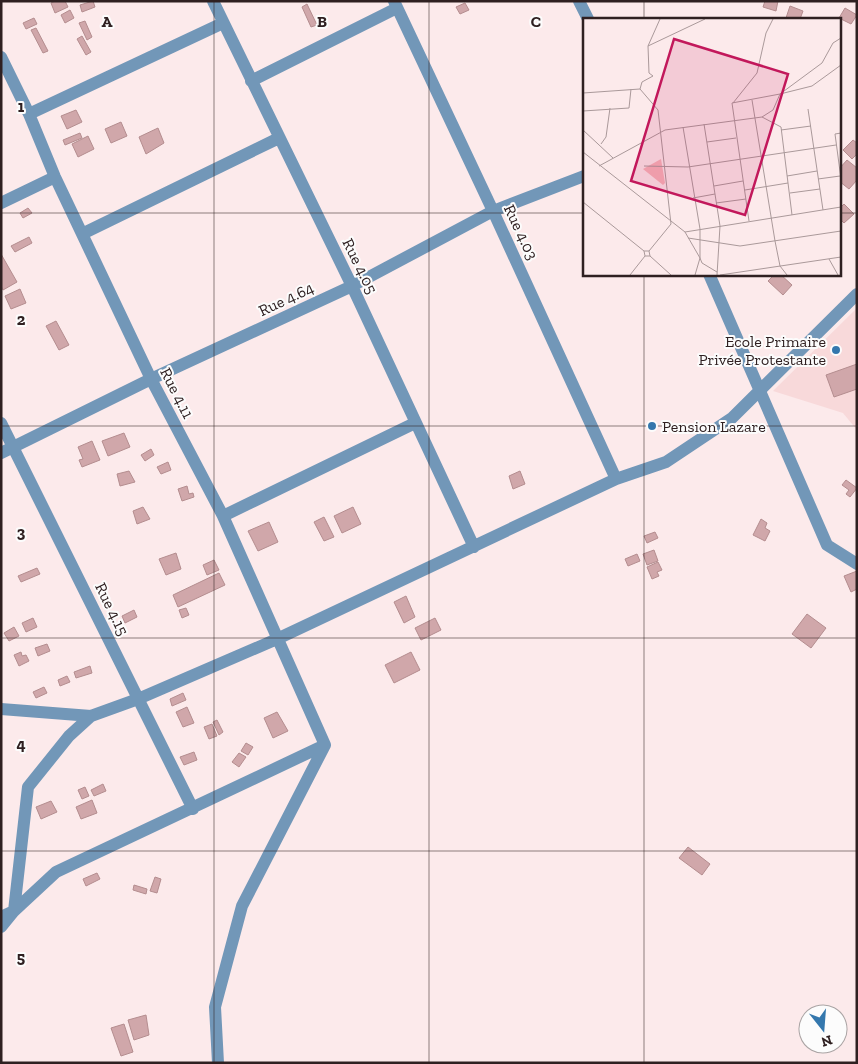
<svg xmlns="http://www.w3.org/2000/svg" width="858" height="1064" viewBox="0 0 858 1064" font-family="'Zilla Slab',serif">
  <style>
    .built { fill: #f8d9da }
    .building { fill: #d0a7aa; stroke: #b48d8f }
    .lines { fill: none; stroke-linecap: round; stroke-linejoin: round }
    .minor { stroke: #7297b8; stroke-width: 12 }
    .grid { fill: none; stroke: #2f2021; stroke-width: 1; stroke-opacity: 0.55 }
    .poi-dot { fill: #3477ad; stroke: #fcfcfc; stroke-width: 2 }
    .labels { text-anchor: middle; dominant-baseline: central; stroke-width: 4; stroke-linejoin: round; paint-order: stroke }
    .street-label { font-size: 16px; fill: #2f2021; stroke: #fcfcfc }
    .poi-label { font-size: 16px; fill: #2f2021; stroke: #fcfcfc; text-anchor: end }
    .inset-road { fill: none; stroke: #aa999a; stroke-width: 1 }
    .view { fill: #c2185b; fill-opacity: 0.15; stroke: #c2185b; stroke-width: 2.5 }
    .inset-edge { fill: none; stroke: #2f2021; stroke-width: 2.5 }
    .grid-label { font-size: 16px; text-anchor: middle; font-weight: bold; fill: #2f2021; stroke: #fcfcfc; stroke-width: 4; stroke-linejoin: round; paint-order: stroke }
  </style>
  <rect width="100%" height="100%" fill="#fceaeb"/>
  <path class="built" d="M857 308V430L843 413 773 391Z"/>
  <path class="building" d="M55 1H65L68 7 55 13 51 3Z
    M93 1 95 7 82 12 80 5Z
    M765 1H778L776 11 763 7Z
    M465 3 469 10 460 14 456 7Z
    M307 4 317 25 311 27 302 7Z
    M790 6 803 11 800 19 786 18Z
    M845 8 857 15 851 24 839 18Z
    M70 10 74 18 65 23 61 15Z
    M34 18 37 24 26 29 23 23Z
    M85 21 92 37 87 40 79 23Z
    M36 28 48 51 43 53 31 30Z
    M82 36 91 52 86 55 77 39Z
    M76 110 82 122 67 129 61 116Z
    M121 122 127 136 111 143 105 129Z
    M158 128 164 143 146 154 139 137Z
    M80 133 82 138 65 145 63 140Z
    M88 136 94 149 78 157 72 144Z
    M853 140 857 143V154L852 159 843 150Z
    M847 160 857 168V180L849 189 839 181V169Z
    M844 204 854 214 844 223 839 218V209Z
    M28 208 32 213 23 218 20 213Z
    M29 237 32 243 15 252 11 246Z
    M1 254 17 282 3 290 1 286Z
    M775 274H780L792 285 783 295 768 281Z
    M20 289 26 303 11 309 5 296Z
    M56 321 69 345 59 350 46 326Z
    M857 364V389L834 397 826 375Z
    M124 433 130 447 108 456 102 441Z
    M92 441 100 460 82 467 79 460 83 459 78 447Z
    M151 449 154 455 145 461 141 455Z
    M168 462 171 470 161 474 157 467Z
    M129 471 135 482 120 486 117 474Z
    M520 471 525 484 513 489 509 476Z
    M846 480 857 488 850 497 846 494 849 490 842 485Z
    M187 486 189 494 193 493 194 497 182 501 178 489Z
    M143 507 150 519 137 524 133 511Z
    M353 507 361 524 342 533 334 516Z
    M324 517 334 537 324 541 314 522Z
    M761 519 767 523 765 528 770 531 765 541 753 535Z
    M269 522 278 542 258 551 248 531Z
    M655 532 658 538 647 543 644 536Z
    M654 550 658 561 647 565 643 554Z
    M176 553 181 569 166 575 159 559Z
    M637 554 640 561 628 566 625 559Z
    M214 560 219 570 207 575 203 565Z
    M658 562 662 570 657 572 659 576 652 579 647 567Z
    M37 568 40 574 21 582 18 576Z
    M857 571V589L851 592 844 576Z
    M219 573 225 585 178 607 173 595Z
    M406 596 415 617 404 623 394 602Z
    M186 608 189 615 182 618 179 610Z
    M134 610 137 617 125 623 122 616Z
    M807 614 826 628 811 648 792 634Z
    M33 618 37 627 26 632 22 623Z
    M435 618 441 630 421 640 415 628Z
    M14 627 19 636 9 641 4 633Z
    M47 644 50 651 38 656 35 648Z
    M21 652 22 656 26 655 29 661 19 666 14 655Z
    M411 652 420 670 394 683 385 665Z
    M90 666 92 673 76 678 74 672Z
    M67 676 70 682 60 686 58 680Z
    M44 687 47 693 36 698 33 692Z
    M183 693 186 700 172 706 170 699Z
    M187 707 194 723 183 727 176 712Z
    M277 712 288 731 273 738 264 718Z
    M217 720 223 732 219 735 213 722Z
    M212 724 217 736 209 739 204 727Z
    M246 743 253 747 248 755 241 751Z
    M194 752 197 760 184 765 180 757Z
    M239 753 246 757 239 767 232 762Z
    M103 784 106 791 94 796 91 790Z
    M85 787 89 796 82 799 78 790Z
    M92 800 97 813 81 819 76 807Z
    M51 801 57 812 41 819 36 807Z
    M688 847 710 864 702 875 679 858Z
    M97 873 100 879 86 886 83 879Z
    M155 877 161 879 157 893 150 891Z
    M134 885 147 889 146 894 133 890Z
    M146 1015 149 1035 134 1040 128 1020Z
    M124 1024 133 1052 121 1056 111 1028Z"/>
  <g class="lines">
    <path class="minor" d="M213 1 352 286 474 547
      M394 1 493 211 616 479
      M579 1 588 19
      M1 57 29 114 55 177 151 379 223 516 325 745
      M251 81 397 8
      M29 114 223 23
      M1 203 55 177
      M84 233 279 138
      M709 274 827 545 857 564
      M1 423 193 809
      M1 453 151 379 352 286 493 211 584 176
      M223 516 415 423
      M1 709 91 716
      M1 917 14 911 28 787 69 736 91 716 138 699 277 639 616 479 666 462 732 418 857 294
      M1 927 14 911 56 872 325 745
      M218 1063 215 1007 242 906 325 745"/>
  </g>
  <path class="grid" d="M214 1V1063M429 1V1063M644 1V19M1 213H584M839 213H857M644 274V1063M1 426H857M1 638H857M1 851H857"/>
  <g class="poi-dot">
    <circle cx="836" cy="350" r="5"/>
    <circle cx="652" cy="426" r="5"/>
  </g>
  <g class="labels">
    <g class="street-label">
      <text transform="translate(521 232) rotate(65)">Rue 4.03</text>
      <text transform="translate(360 266) rotate(64)">Rue 4.05</text>
      <text transform="translate(286 299) rotate(-25)">Rue 4.64</text>
      <text transform="translate(177 393) rotate(63)">Rue 4.11</text>
      <text transform="translate(112 609) rotate(64)">Rue 4.15</text>
    </g>
    <g class="poi-label">
      <text x="826" y="341">Ecole Primaire<tspan x="826" dy="18">Privée Protestante</tspan></text>
      <text x="662" y="426" text-anchor="start">Pension Lazare</text>
    </g>
  </g>
  <g transform="translate(583 18)">
    <rect width="258" height="258" fill="#fceaeb"/>
    <path d="M78 141 82 165 80 167 60 151Z" fill="#f7b4b9"/>
    <path class="inset-road" d="M65 28 122 1M57 71 59 64 70 58 66 55 65 28 77 1M0 75 57 71 75 92 88 206M169 82 192 223 197 248 204 257M149 85 197 76 239 45 250 25 258 20M149 85 166 203M150 85 174 55 183 15 190 1M225 91 240 192M0 93 46 90 48 71M179 99 198 109 209 197M121 106 137 208 134 257M100 109 117 211V240L119 245 134 254M0 112 30 140M198 112 228 108M258 115 252 116 258 161M124 124 153 120M18 126 23 119 27 90M0 134 102 214 117 240 112 257M16 148 82 112 179 99 190 92 197 76 229 68 258 47M61 148 105 149 253 127M204 158 234 153M235 161 257 158M131 168 160 163M162 172 205 165M207 175 237 171M110 180 132 176M0 184 61 233M133 185 163 181M102 214 258 189M105 220 157 228 258 213M66 233 88 206M67 238 88 257M246 241 255 257M47 257 62 238H67L66 233H61L62 238M137 257 258 239"/>
    <path class="view" d="M91 21 205 56 162 197 48 163Z"/>
    <rect width="258" height="258" class="inset-edge"/>
  </g>
  <g class="grid-label">
    <text x="107" y="27">A</text>
    <text x="322" y="27">B</text>
    <text x="536" y="27">C</text>
    <text x="21" y="112">1</text>
    <text x="21" y="325">2</text>
    <text x="21" y="538">3</text>
    <text x="21" y="750">4</text>
    <text x="21" y="963">5</text>
  </g>
  <rect width="858" height="1064" fill="none" stroke="#2f2021" stroke-width="5"/>
  <g transform="translate(823 1029) rotate(163)"><circle r="24" fill="#fcfcfc" stroke="#aaa4a4"/>
  <path d="M0-4L9 19L0 12L-9 19Z" fill="#3477ad"/>
  <text y="-8" font-size="14" font-weight="bold" text-anchor="middle" fill="#2f2021">N</text>
  </g>
</svg>
